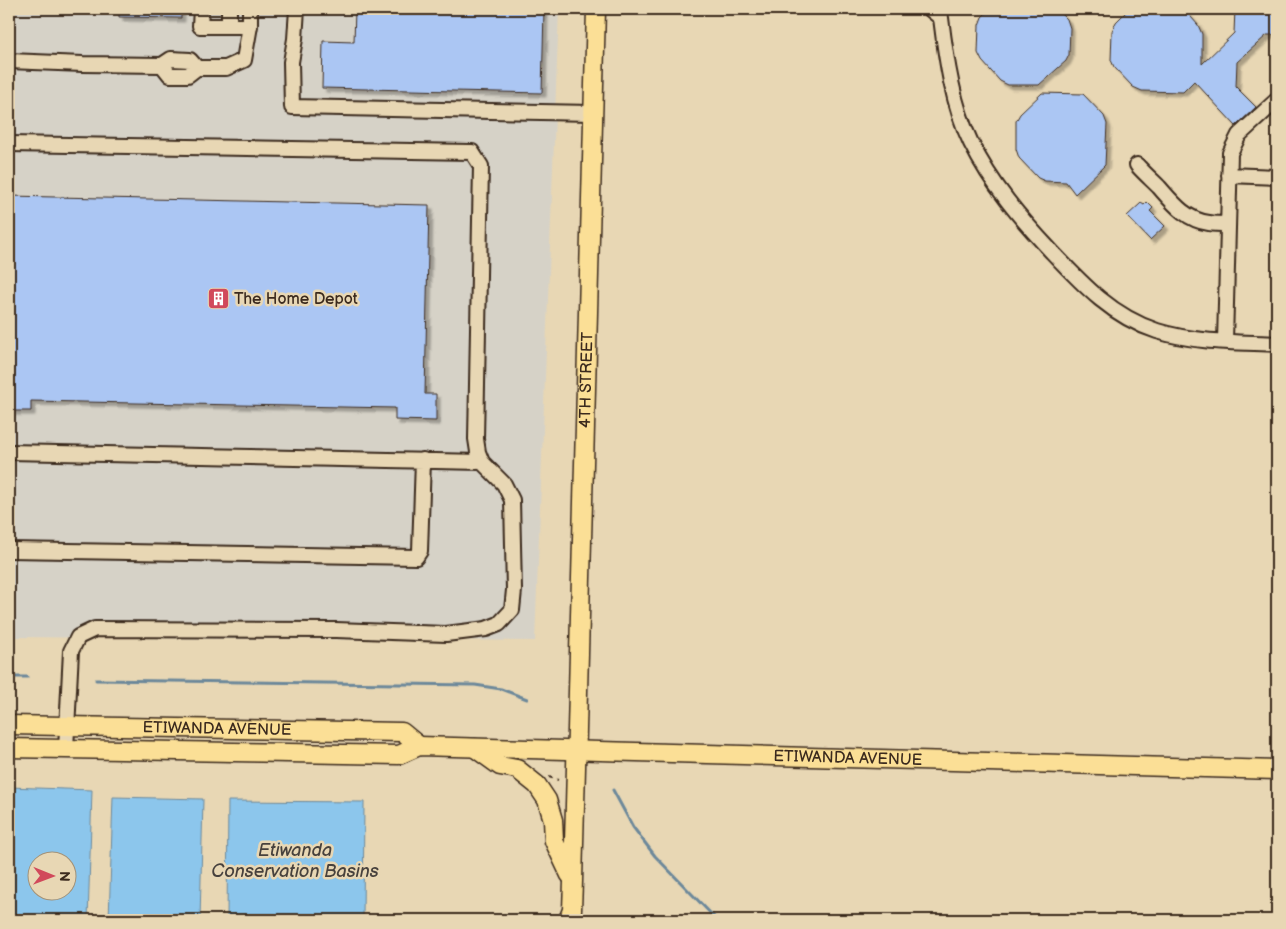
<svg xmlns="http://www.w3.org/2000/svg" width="1286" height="929" viewBox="0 0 1286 929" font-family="'Balsamiq Sans',sans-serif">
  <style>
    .built { fill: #d6d2c7 }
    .water { fill: #8cc6ec; stroke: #6c889a; fill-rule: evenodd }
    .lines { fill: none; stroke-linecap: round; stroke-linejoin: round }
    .stream { stroke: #6c889a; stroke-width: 3 }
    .building { fill: #abc6f3; stroke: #3b2a1e; filter: url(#shadow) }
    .minor-casing { stroke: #3b2a1e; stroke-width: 18 }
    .major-casing { stroke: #3b2a1e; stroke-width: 21 }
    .path { stroke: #3b2a1e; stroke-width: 2; stroke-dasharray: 4 4; stroke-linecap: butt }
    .minor { stroke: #e8d7b4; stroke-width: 14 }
    .major { stroke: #fbdf96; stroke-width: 18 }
    .labels { text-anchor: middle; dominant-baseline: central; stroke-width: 5; stroke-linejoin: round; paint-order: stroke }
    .poi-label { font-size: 16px; fill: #3b2a1e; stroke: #e8d7b4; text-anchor: start }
    .street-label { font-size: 16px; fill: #3b2a1e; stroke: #e8d7b4 }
    .water-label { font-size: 18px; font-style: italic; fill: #47413d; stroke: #e8d7b4 }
  </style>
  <defs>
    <filter id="shadow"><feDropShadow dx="4" dy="4" stdDeviation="1" flood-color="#0004"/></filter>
  </defs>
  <rect width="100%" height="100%" fill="#e8d7b4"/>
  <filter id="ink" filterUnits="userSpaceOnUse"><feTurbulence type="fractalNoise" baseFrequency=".02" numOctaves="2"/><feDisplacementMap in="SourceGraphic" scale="10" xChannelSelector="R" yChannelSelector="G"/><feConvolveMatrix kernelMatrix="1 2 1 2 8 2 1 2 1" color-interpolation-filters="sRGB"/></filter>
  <g filter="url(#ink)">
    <path class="built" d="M9 9H559L535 641 9 637Z"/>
    <path class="water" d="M9 787 92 790 88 920H9ZM38 862H68V892H38Z
      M113 797 203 799 200 920H109Z
      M228 801 364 802 363 920H227Z"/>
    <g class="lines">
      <path class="stream" d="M9 677H27
        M96 680 475 685 501 689 527 699
        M613 790 633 827 655 856 717 920"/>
    </g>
    <path class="building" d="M119 9H181V18L119 17Z
      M355 9H544L542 93 322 88 323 41 354 42Z
      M990 9H1057L1067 19 1070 28 1069 55 1066 61 1039 85H1008L1000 81 982 61 978 53 979 25 982 17Z
      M1129 9H1184L1198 25 1202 34V64L1234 33 1235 9H1277V35H1267L1237 62 1236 87 1256 107 1236 126 1194 81 1183 92 1142 91 1133 87 1114 67 1111 60 1112 31 1116 22Z
      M1042 93 1083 94 1104 116 1107 124 1105 165 1075 194 1066 182 1045 181 1038 178 1019 158 1016 149V121L1020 114Z
      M9 196 429 205 425 394H436V421L395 420V408L31 401V411H9Z
      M1147 202 1153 208 1150 211 1165 226 1150 240 1127 216 1141 203 1144 205Z"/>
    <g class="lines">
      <defs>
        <path id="minor" d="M201 9 200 26H250
          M297 9 295 39 291 62 292 107 593 113
          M930 9 941 18C946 59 953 106 971 143 992 185 1020 218 1052 252 1083 285 1113 317 1157 331 1196 343 1237 342 1277 344
          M229 26V9
          M9 61 83 64 162 65
          M197 68 190 60 171 59 162 65 170 75H188L197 68H226L244 60 250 26V9
          M9 144 472 152 481 166 476 439 478 452 482 462 504 484 512 500 514 590 512 610 499 624 486 629 446 634 336 630 95 629 78 637 71 651 66 749
          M1137 165C1144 173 1152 180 1159 187 1173 203 1186 220 1209 223 1215 224 1222 224 1228 224
          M1229 175 1277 177
          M1225 341 1230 153 1239 135 1277 100
          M9 452 482 462
          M9 550 416 557 420 551 423 460"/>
        <g id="major">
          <path id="s1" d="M9 725 402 732 419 746"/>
          <path id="s2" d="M9 748 399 755 419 746 1277 770"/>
          <path d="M475 748 500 766 517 769 537 785 547 800 553 820 554 841 570 875"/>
          <path id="s3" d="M568 920 572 910 573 881 596 9"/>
        </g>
      </defs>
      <use href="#minor" class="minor-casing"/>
      <use href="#major" class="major-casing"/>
      <path class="path" d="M549 777 558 780"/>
      <use href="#minor" class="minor"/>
      <use href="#major" class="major"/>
    </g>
  </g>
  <defs>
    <symbol id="building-square" viewBox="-11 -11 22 22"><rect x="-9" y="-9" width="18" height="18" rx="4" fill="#d1495b" stroke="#e8d7b4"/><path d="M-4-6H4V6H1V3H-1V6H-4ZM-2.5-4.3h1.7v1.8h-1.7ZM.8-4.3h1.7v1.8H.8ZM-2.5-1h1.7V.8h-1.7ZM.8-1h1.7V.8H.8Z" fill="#fff"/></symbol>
  </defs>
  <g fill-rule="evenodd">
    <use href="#building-square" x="206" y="286" width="25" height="25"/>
  </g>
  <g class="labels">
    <g class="poi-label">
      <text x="234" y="299">The Home Depot</text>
    </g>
    <g class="street-label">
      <text stroke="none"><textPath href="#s3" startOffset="541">4TH STREET</textPath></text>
      <text stroke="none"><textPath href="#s1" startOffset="208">ETIWANDA AVENUE</textPath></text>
      <text stroke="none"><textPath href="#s2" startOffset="841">ETIWANDA AVENUE</textPath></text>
    </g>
    <g class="water-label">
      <text x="295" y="850">Etiwanda<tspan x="295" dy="21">Conservation Basins</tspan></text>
    </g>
  </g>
  <rect width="1286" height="929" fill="none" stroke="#e8d7b4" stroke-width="30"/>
  <rect x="15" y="15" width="1256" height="899" fill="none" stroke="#3b2a1e" stroke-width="2" filter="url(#ink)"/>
  <g transform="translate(52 876) rotate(91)"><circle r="24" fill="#e8d7b4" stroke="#a39278"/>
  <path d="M0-4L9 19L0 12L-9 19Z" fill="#d1495b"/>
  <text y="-8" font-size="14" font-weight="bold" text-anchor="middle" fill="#3b2a1e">N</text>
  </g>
</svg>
